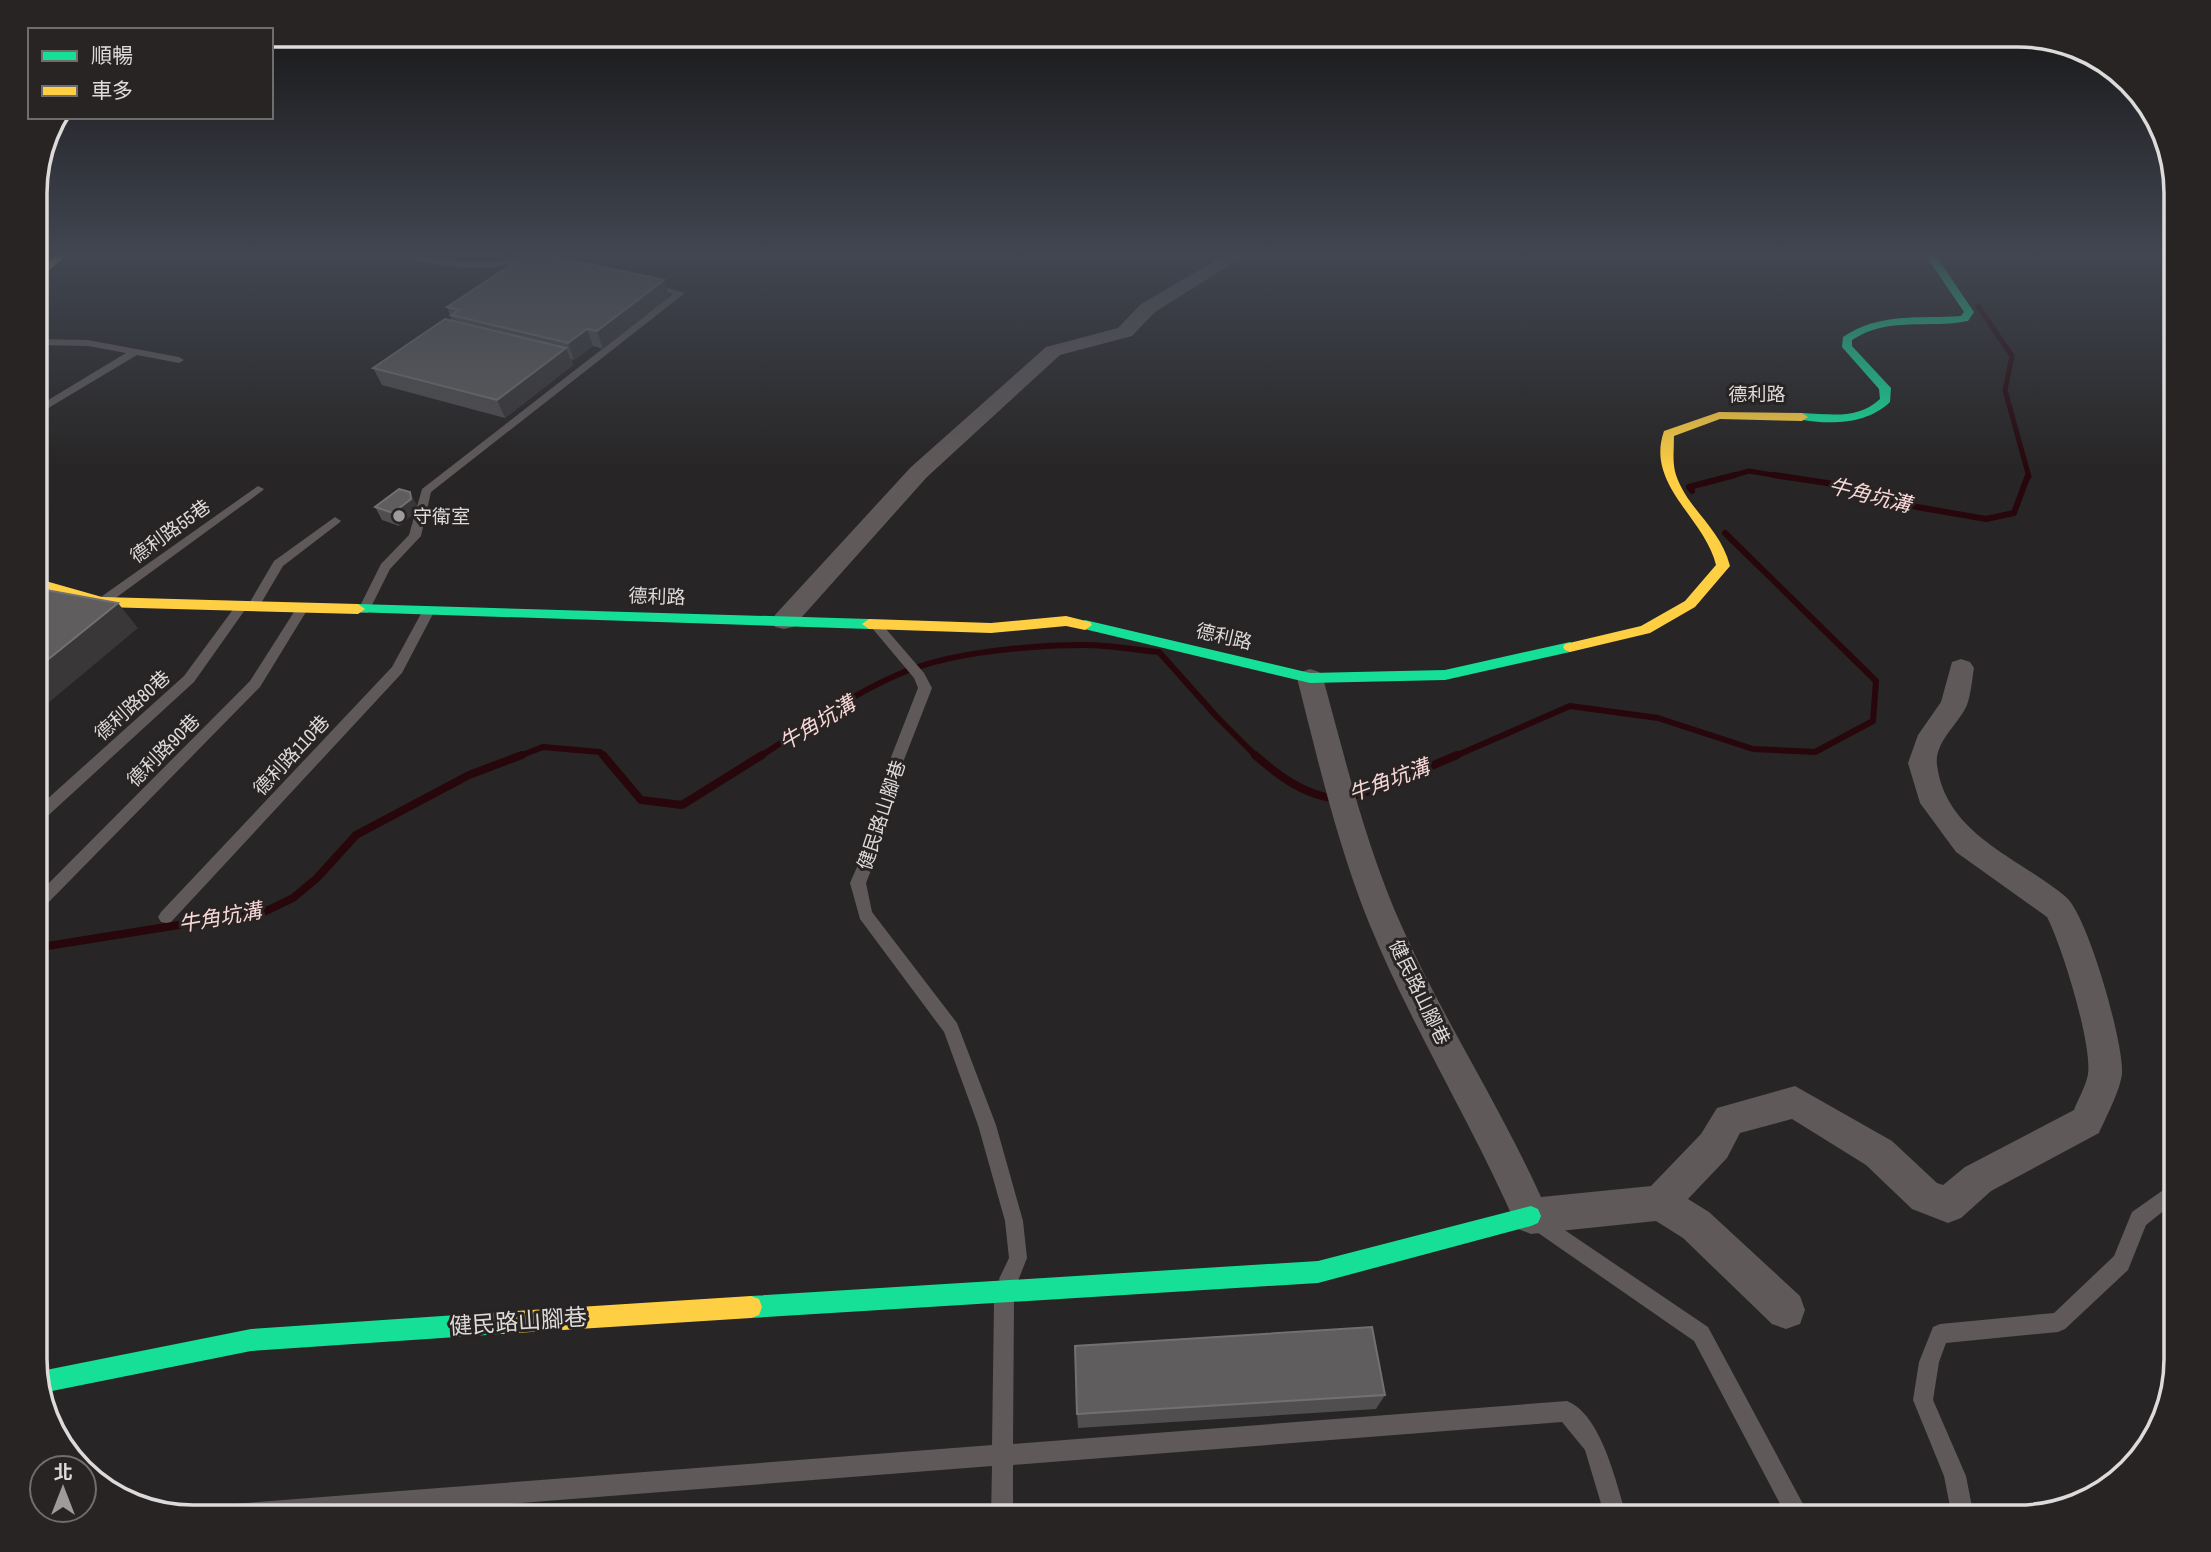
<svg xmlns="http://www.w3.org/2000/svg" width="2211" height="1552" viewBox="0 0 2211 1552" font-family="'Archivo Narrow','Noto Sans TC',sans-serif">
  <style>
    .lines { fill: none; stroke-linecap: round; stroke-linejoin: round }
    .stream-far2 { stroke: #27070b; stroke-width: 5 }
    .stream-far1 { stroke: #27070b; stroke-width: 6 }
    .stream { stroke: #27070b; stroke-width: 8 }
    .lane { fill: #5f5959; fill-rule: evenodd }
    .street { fill: #5f5959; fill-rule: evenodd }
    .fast { fill: #16e098; fill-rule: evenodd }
    .slow { fill: #ffcf43; fill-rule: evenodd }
    .wall { fill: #504e4e }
    .shaded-wall { fill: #393737 }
    .building { fill: #5f5d5d; stroke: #737070; stroke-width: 2 }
    .poi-dot { fill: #9d9b9b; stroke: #282424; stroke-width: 2.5 }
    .labels { text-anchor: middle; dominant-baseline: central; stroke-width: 6; stroke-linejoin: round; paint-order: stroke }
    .street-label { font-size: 19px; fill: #dddada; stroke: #282424 }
    .poi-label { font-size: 19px; fill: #dddada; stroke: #282424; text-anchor: start }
    .water-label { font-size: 21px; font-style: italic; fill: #f8d7d7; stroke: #282424 }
    .near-street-label { font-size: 23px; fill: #dddada; stroke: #282424 }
    .rim { fill: none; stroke: #dddada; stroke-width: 3.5 }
  </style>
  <rect width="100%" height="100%" fill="#272525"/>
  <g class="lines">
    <path class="stream-far2" d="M1978 306 2012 356 2005 390 2029 477
      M1728 477 1749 471 1785 477"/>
    <path class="stream-far1" d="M1774 475 1827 483 1917 507 1986 519 2014 513 2028 475
      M1692 491 1689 487 1735 475
      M517 757 543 747 600 752 604 757
      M759 757C808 726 867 683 921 666 967 651 1037 645 1085 645 1109 645 1135 650 1159 652L1217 717 1257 757
      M1453 757 1570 706 1658 718 1753 749 1815 752 1873 721 1876 681 1725 533"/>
    <path class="stream" d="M603 755 641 800 682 805 762 755
      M1255 755C1280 777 1304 795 1337 799
      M1349 797 1385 786 1457 755
      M35 948 266 911 293 898 317 878 356 835 469 775 522 755"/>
    <path class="lane" d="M373 253C412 253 450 264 489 262 510 262 529 253 549 253L493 268H463L377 256Z
      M651 283 685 293 431 492 421 536 390 569 368 613H360L358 610 381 564 409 535 422 489 673 294 648 288 646 286Z
      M35 339 88 340 179 357 184 360 179 363 137 355 35 416V408L126 353 88 346 35 345Z
      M258 486 264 489 262 491 106 605H98L96 602 98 599Z
      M335 517 341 521 339 523 283 566 257 610 253 611 247 607 194 682 40 823 35 825V810L184 676 237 604 241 603 247 607 274 561Z
      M303 603 309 607 260 687 40 911 35 913V897L250 681 299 604Z
      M429 606 435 610 402 673 171 922 166 923 161 922 158 917 161 912 392 667 423 610Z
      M876 621 880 622 924 673 932 688 902 765 885 835 866 883 872 912 957 1023 996 1125 1023 1221 1027 1258 1016 1286 1009 1289 1002 1286 999 1279 1009 1258 1005 1221 978 1125 944 1032 860 919 850 883 871 835 888 765 918 688 914 678 872 628 870 625 872 622Z
      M2176 1181V1201L2146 1225 2128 1270 2065 1329 2058 1332 1946 1343 1939 1362 1933 1400 1966 1476 1974 1517H1952L1944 1476 1913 1400 1919 1362 1933 1327 1940 1324 2054 1313 2114 1256 2132 1212Z
      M1538 1212 1708 1327 1810 1517H1787L1694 1341 1531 1228 1529 1221 1531 1214Z
      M1004 1292 1011 1295 1014 1302 1013 1444 1567 1401C1602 1415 1616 1483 1627 1517H1605L1585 1450 1562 1422 1013 1465V1517H991L992 1466 344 1517H196L199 1509 207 1506 992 1445 994 1302 997 1295Z"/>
    <path class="street" d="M1228 253H1249L1155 312 1132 336 1060 355 927 477 793 627 784 629 775 627 772 621 775 615 911 467 1046 347 1118 328 1141 304Z
      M1961 659 1970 662 1974 668C1972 680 1971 694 1967 705 1959 724 1934 742 1937 765 1946 835 2020 858 2066 897 2088 916 2124 1044 2122 1073 2121 1089 2106 1117 2099 1133L1991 1191 1961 1218 1948 1223 1912 1209 1866 1165 1792 1119 1740 1133 1727 1158 1688 1199 1709 1212 1800 1296 1805 1310 1800 1324 1786 1329 1772 1324 1683 1238 1656 1221 1531 1234 1518 1229C1473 1125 1412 1028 1369 923 1337 843 1318 761 1297 678L1301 672 1310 669 1319 672 1323 678C1346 762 1366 847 1402 927 1443 1019 1499 1104 1541 1197L1651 1186 1701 1134 1717 1108 1795 1086 1892 1141 1937 1183 1943 1185 1965 1167 2074 1110C2078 1099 2086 1086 2088 1074 2092 1043 2062 946 2047 917L1956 852 1920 803 1908 763 1918 735 1941 702 1952 662Z"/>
    <path class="fast" d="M1924 253H1934L1974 312 1968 321C1927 329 1889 316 1852 340V346L1891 388 1890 402C1866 425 1829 425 1798 419L1796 417 1802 413C1830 414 1858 420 1880 399L1879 389 1842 347 1843 337C1880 312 1919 319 1961 316L1964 312Z
      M358 604 869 619 876 624 869 629 353 612 351 609 353 606Z
      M1085 620 1310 673 1445 670 1570 642 1577 647 1570 652 1445 680 1310 683 1080 628 1078 625Z
      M1531 1206 1538 1209 1541 1216 1538 1223 1531 1226 1318 1283 751 1318 743 1315 740 1307 743 1299 751 1296 1318 1261Z
      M501 1312 509 1315 512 1323 509 1331 501 1334 251 1351 42 1393 36 1372 251 1329Z"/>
    <path class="slow" d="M59 253H70L35 281V273Z
      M1719 412 1802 413 1808 417 1802 421 1720 419 1674 436C1674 449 1672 463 1676 475 1688 510 1720 527 1730 566L1695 607 1650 633 1570 652 1565 650 1563 647 1565 644 1641 626 1685 601 1716 565C1705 518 1645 485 1664 431Z
      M35 578 102 597 358 604 365 609 358 614 102 607 35 587Z
      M1066 616 1090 622 1092 625 1085 630 1066 626 991 633 869 629 862 624 869 619 991 623Z
      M751 1296 759 1299 762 1307 759 1315 751 1318 501 1334 493 1331 490 1323 493 1315 501 1312Z"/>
  </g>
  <path class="wall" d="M664 280 669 297 603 349 593 346 574 360 571 359 573 365 505 418 382 385 373 368 452 321 447 307Z
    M417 505V511L399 526 382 520 375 507Z
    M1385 1395 1376 1409 1078 1428 1077 1414Z"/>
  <path class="shaded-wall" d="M664 280 669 297 603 349 597 331Z
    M587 329 593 346 574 360 568 343Z
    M566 348 573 365 505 418 497 400Z
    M410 492 417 505V511L399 526 393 513Z
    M118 603 138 628 35 714V670Z"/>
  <path class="building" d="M529 253H537L664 280 597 331 587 329 568 343 451 315 459 310 447 307Z
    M445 319 566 348 497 400 373 368Z
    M399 489 410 492 411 499 393 513 375 507Z
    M35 588 118 603 35 670Z
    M1372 1327 1385 1395 1077 1414 1075 1346Z"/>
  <linearGradient id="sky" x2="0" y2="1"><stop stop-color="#151414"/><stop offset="0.54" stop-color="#414651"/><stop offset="1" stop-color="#414651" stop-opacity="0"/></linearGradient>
  <rect width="2211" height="470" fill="url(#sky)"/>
  <circle class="poi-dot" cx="399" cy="516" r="7"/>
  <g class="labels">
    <g class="street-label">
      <text x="1757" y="394">德利路</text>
      <text transform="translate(170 531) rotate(-36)">德利路55巷</text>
      <text transform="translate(657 596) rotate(2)">德利路</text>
      <text transform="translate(1224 636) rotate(13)">德利路</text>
      <text transform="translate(132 705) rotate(-42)">德利路80巷</text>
      <text transform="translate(163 750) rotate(-45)">德利路90巷</text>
      <text transform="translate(291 755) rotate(-47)">德利路110巷</text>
      <text transform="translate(881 815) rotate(-72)">健民路山腳巷</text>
      <text transform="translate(1420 992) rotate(64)">健民路山腳巷</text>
    </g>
    <g class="poi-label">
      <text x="413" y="516">守衛室</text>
    </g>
    <g class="water-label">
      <text transform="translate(1870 495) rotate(14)">牛角坑溝</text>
      <text transform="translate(817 723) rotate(-31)">牛角坑溝</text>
      <text transform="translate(1389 780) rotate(-20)">牛角坑溝</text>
      <text transform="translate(220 917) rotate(-10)">牛角坑溝</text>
    </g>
    <g class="near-street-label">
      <text transform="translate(518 1321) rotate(-4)">健民路山腳巷</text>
    </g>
  </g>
  <path d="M0 0H2211V1552H0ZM193 47H2018A146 146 0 0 1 2164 193V1359A146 146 0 0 1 2018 1505H193A146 146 0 0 1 47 1359V193A146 146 0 0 1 193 47Z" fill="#282424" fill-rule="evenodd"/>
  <path class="rim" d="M193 47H2018A146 146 0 0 1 2164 193V1359A146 146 0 0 1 2018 1505H193A146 146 0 0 1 47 1359V193A146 146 0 0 1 193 47Z"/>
  <rect x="28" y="28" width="245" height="91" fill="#282424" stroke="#706d6d" stroke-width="2"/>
  <rect x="42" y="51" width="35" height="10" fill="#16e098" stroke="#706d6d" stroke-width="2"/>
  <text x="91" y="63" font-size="21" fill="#dddada">順暢</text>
  <rect x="42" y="86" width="35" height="10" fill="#ffcf43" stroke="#706d6d" stroke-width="2"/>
  <text x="91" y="98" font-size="21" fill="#dddada">車多</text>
  <g transform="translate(63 1489)"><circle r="33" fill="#282424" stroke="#706d6d" stroke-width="2"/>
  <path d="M0-5L12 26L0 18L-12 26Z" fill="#9d9b9b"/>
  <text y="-10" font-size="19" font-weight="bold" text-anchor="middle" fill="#dddada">北</text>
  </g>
</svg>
